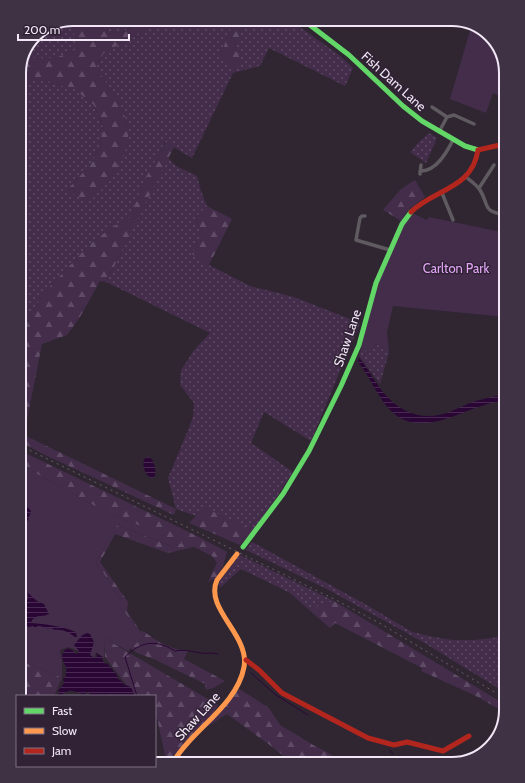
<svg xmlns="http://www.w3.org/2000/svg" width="525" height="783" viewBox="0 0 525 783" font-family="Cabin,sans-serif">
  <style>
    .grass { fill: url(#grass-dots) }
    .forest { fill: url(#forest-firs) }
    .green { fill: #442d4b }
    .water { fill: url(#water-rules) }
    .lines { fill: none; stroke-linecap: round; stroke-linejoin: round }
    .stream { stroke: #2a0635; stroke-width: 1 }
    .street { stroke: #5e5a5f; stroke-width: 3.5 }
    .fast { stroke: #63d668; stroke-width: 5 }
    .slow { stroke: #ff974d; stroke-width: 5 }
    .jam { stroke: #b3261e; stroke-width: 5 }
    .rail { stroke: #655f66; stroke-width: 1; stroke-dasharray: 2 4; stroke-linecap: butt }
    .labels { text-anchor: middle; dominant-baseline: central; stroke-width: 3; stroke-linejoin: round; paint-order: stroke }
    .street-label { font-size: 13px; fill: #f2e8f5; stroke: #312236 }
    .park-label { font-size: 13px; fill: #e0a5f4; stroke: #312236 }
    .rim { fill: none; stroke: #f2e8f5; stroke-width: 2 }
  </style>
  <defs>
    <pattern id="grass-dots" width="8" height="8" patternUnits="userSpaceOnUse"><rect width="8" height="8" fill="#442d4b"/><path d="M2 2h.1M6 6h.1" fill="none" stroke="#5f4b66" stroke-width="1.8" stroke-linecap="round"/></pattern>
    <pattern id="forest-firs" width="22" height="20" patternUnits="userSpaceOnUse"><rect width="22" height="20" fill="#442d4b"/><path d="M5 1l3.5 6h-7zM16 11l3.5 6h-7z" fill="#5f4b66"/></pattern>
    <pattern id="water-rules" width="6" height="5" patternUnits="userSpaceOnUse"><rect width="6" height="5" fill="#2a0635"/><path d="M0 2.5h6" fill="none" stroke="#492a53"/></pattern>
  </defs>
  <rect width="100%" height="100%" fill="#2f2632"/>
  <path class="grass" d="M97 19H143L123 32 110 34 102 27Z
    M158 19H222L233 23 220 56 242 61 234 47 243 29 252 19H289L339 55 353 68 345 86 269 48 260 66 233 73 192 158 165 142 134 206 132 216 128 220 112 227 90 244 45 292 32 311 22 334 19 346V76L73 88 94 105 103 127 100 146 91 164 67 190 123 155 128 143V126L120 103 101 75 96 64 104 53 136 35Z
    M67 21 76 37 78 49 55 58 36 59 27 54 37 33Z
    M429 133 437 138 426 163 410 152 419 142Z
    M168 158 176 166 197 176 201 191 207 206 195 218 202 232 192 254 209 265 250 286 294 297 360 323 311 441 264 412 251 443 293 472 276 498 253 530 201 506 196 516 176 509 168 478 186 435 193 417 194 403 180 385 181 370 195 349 210 333 106 282Z
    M376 344 389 352 380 384 359 356 361 348 371 352Z
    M252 542 365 604 412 632 434 637 453 640H474L493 638 506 634V693L423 642 327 589 246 550Z
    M240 555 334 601 308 609 290 593 241 569 220 588 218 583Z"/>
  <path class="forest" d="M73 19H97L102 27 110 34 124 32 143 19H158L136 35 104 53 96 64 101 75 120 103 128 126V143L123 157 108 183 88 203 67 190 91 164 100 146 103 126 94 105 73 88 19 76V70L27 54 36 59 55 58 78 49 76 37 67 21Z
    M222 19H252L243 29 234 47 242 61 235 68 220 56 233 23Z
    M166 142 174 147 106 282 100 281 80 317 67 335 42 344 24 435 176 509 174 515 43 454 19 441V346L22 334 32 311 45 292 90 244 112 227 128 220 132 216 134 206 146 177Z
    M415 180 425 197 408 210 401 221 383 210 401 189Z
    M207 206 232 219 209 265 192 254 202 232 195 218Z
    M19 450 199 537 227 552C224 563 220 578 208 582L217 563 212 556 194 547 168 553 115 534 100 562 128 602 127 611 140 631C146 631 150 637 156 640 166 646 176 650 188 651L184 659 225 681 213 688 206 690 205 684 156 660 137 653 131 648 144 636 121 608V600L96 562 117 525 171 546 181 543 104 511 19 464Z
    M201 506 253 530 240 545 189 523 196 516Z
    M334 601 501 702 497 708 474 695 421 671 422 668 335 623 330 628 308 609Z
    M104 638 218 705 212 715 185 742 169 764H167L157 718 155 717V696H130L128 687 105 657Z
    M19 660 59 676 61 680 54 696H19Z
    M238 688 269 708 280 725 315 746 349 764H294L271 746 227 714 202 730 221 712Z"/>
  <path class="green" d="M472 24C481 27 493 38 498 46 505 56 508 87 505 98L493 93 486 113 450 99Z
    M414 214 427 220 429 217 506 233V317L393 306 387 332 389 352 376 344 371 352 361 348 380 275 405 223Z
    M19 464 104 511 182 543 172 546 117 525 96 562 121 600V608L144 636 128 651 104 638V658L96 652 94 660 90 655 68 647 60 650 62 661V681L59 676 19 660Z"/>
  <path class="water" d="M359 358C369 369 375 383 384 393 400 413 423 421 447 413 457 409 466 404 476 401 486 398 496 396 506 394V401C468 402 424 444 390 410 377 396 370 377 358 362Z
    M149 457C155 461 156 470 155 476L151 478C145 475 142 466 144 459Z
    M22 503 26 505 31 511 28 520 22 526 19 525V504Z
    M19 585 37 601 44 604 49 614C42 618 39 613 32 620L31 623C46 624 62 626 76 632L77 637H75C69 633 63 629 55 630L51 628C50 628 48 629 46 628 42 627 39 624 35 628L33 626 29 627 24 625 19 626V620L22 621 26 619 24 611 19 612 20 607 19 605V598L23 594 19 600 24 603 26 602 28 599V594L19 588Z
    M87 633 90 634 94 642 90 655 95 658 97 656 96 653 103 657 102 659 105 664 107 663 117 675 118 679 123 682V684L131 687 135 696H116L110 694 106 696H91L89 693 87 692 85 694C79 695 75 690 69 691 64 692 62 696 57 696L59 693 58 691 64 683 63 679 66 676C65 673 67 671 66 667 65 665 64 663 63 661 61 655 64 645 72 650 74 651 75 653 77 654L79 651 74 645C79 640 80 635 87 633Z"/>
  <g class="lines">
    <path class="stream" d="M251 673 276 695 308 715
      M19 688 30 696
      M137 696 125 657C141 641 156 639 175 651 185 649 192 652 202 653 209 654 209 652 218 654
      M390 750 393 754
      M399 756 419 764"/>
    <path class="street" d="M312 27 317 19
      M432 107 447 117
      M439 132 447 117 454 115 474 124
      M420 171C436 172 447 152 453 140
      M420 174 421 165
      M466 177C471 181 477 185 480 190 490 206 481 211 506 215
      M479 188 494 165
      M442 193 453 220
      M365 216H362L360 218 356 240 390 250"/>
    <path class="fast" d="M302 19 349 55 403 106 422 121 465 146 478 150
      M243 547 283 494 309 451 341 386 359 345 376 283 402 224 411 212"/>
    <path class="slow" d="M172 764C191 730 237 706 244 667 250 635 204 609 217 580L237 554"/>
    <path class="jam" d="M478 150 500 145 506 146
      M411 212C433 189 472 190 478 150
      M246 660 259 670 282 693 368 738 394 745 407 742 443 751 469 736"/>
    <path class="rail" d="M19 445 336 600 381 624 506 699"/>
  </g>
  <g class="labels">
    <g class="street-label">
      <text transform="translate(394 81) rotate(42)">Fish Dam Lane</text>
      <text transform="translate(347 338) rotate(-71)">Shaw Lane</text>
      <text transform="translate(197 716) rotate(-48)">Shaw Lane</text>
    </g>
    <g class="park-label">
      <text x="456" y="268">Carlton Park</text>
    </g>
  </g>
  <path d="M0 0H525V783H0ZM73 26H452A47 47 0 0 1 499 73V710A47 47 0 0 1 452 757H73A47 47 0 0 1 26 710V73A47 47 0 0 1 73 26Z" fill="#403245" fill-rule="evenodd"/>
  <path class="rim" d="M73 26H452A47 47 0 0 1 499 73V710A47 47 0 0 1 452 757H73A47 47 0 0 1 26 710V73A47 47 0 0 1 73 26Z"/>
  <rect x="16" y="695" width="140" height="72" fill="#312236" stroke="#7e7182"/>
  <rect x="24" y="708" width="20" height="6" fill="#63d668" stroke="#7e7182"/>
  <text x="52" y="715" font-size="12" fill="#f2e8f5">Fast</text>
  <rect x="24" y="728" width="20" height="6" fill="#ff974d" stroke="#7e7182"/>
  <text x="52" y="735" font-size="12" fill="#f2e8f5">Slow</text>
  <rect x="24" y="748" width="20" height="6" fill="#b3261e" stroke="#7e7182"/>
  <text x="52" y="755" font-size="12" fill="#f2e8f5">Jam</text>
  <path d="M18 34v6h111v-6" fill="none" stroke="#f2e8f5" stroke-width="2"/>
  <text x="24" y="34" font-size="12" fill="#f2e8f5" stroke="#312236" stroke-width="3" paint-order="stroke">200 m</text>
</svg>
